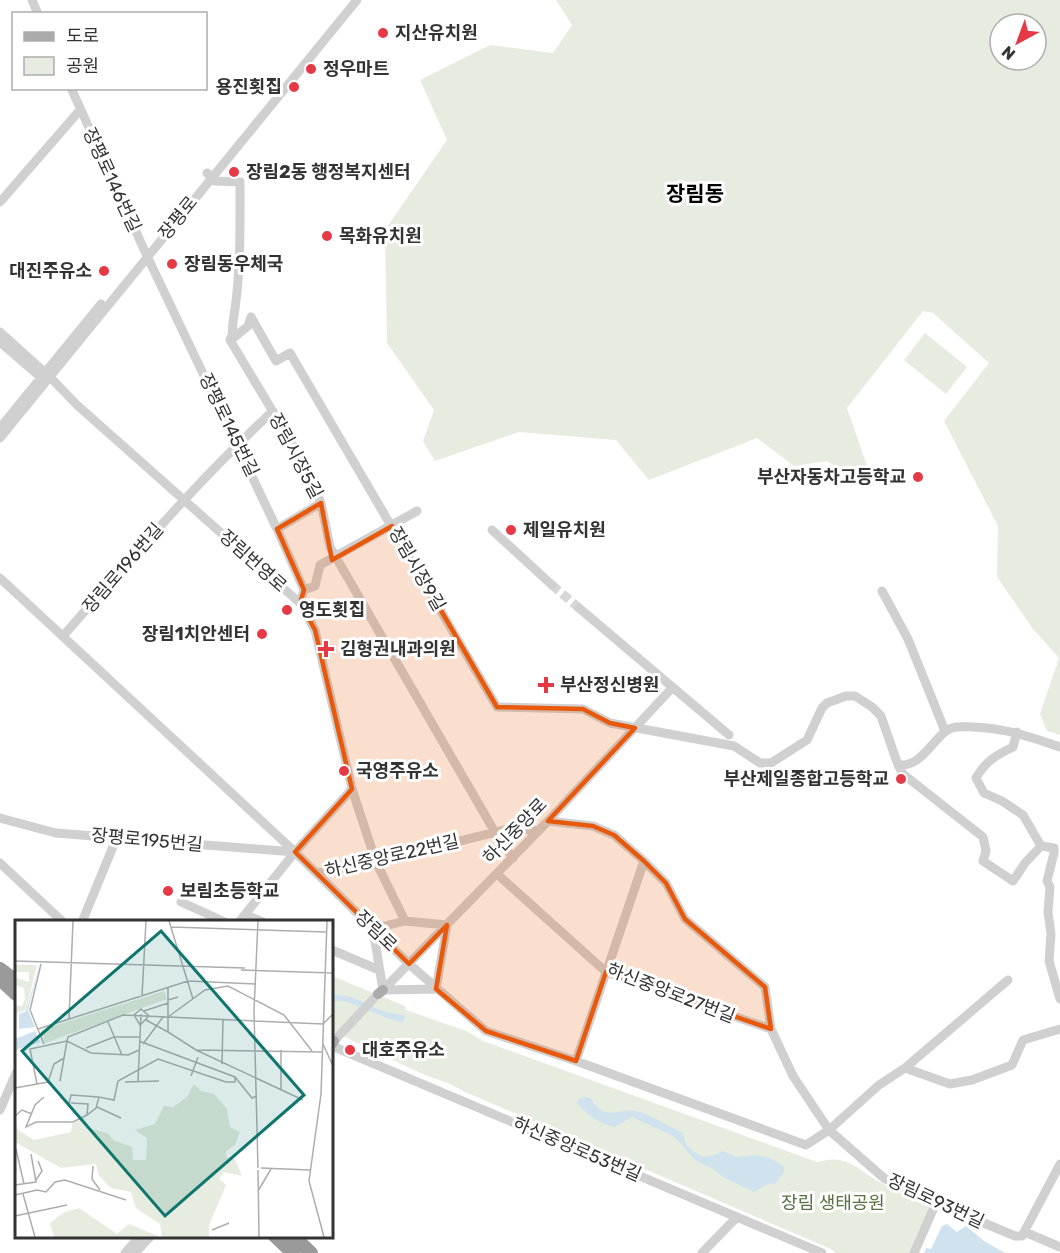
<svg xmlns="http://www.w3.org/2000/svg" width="1060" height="1253" viewBox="0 0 1060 1253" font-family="Rubik,'Noto Sans KR',sans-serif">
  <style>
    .green { fill: #e6ecdf; fill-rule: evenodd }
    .water { fill: #cfe2ee }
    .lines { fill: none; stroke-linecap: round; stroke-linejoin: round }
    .minor-tunnel { stroke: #d6d6d6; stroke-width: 9; stroke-dasharray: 9 4.5; stroke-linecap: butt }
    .minor { stroke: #d0d0d0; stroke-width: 9 }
    .major { stroke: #ababab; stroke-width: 10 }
    .highway { stroke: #9a9a9a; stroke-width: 14 }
    .marked { fill: #e8590c; fill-opacity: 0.2; stroke: #e8590c; stroke-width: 4.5; stroke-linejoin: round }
    .poi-dot { fill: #e63946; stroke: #fff; stroke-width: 2 }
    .labels { text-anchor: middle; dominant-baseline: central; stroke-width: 6; stroke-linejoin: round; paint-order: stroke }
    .poi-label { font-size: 18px; font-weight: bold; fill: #333; stroke: #fff; text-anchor: start }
    .street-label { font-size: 18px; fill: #333; stroke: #fff }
    .park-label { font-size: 18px; fill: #56703f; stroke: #fff }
    .quarter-label { font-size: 21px; font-weight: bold; fill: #000; stroke: #fff }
    .inset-road { fill: none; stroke: #adadad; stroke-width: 1.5 }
    .view { fill: #0f766e; fill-opacity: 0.15; stroke: #0f766e; stroke-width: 3 }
    .inset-edge { fill: none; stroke: #333; stroke-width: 3 }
  </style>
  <rect width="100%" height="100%" fill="#fff"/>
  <path class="green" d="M556 0H1060V735L1047 731 1040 714 1059 658 1033 629 997 577 998 526 944 421 989 363 933 313 923 311 847 408 872 480 865 486 827 461 794 466 757 438 649 480 616 440 519 432 435 461 423 441 434 410 387 343 385 230 447 140 420 80 490 45 553 53 572 25ZM1000 24H1036V60H1000Z
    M925 333 967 367 946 394 904 360Z
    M332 976 405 1006 406 1010 466 1031 483 1041 817 1162C848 1153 856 1169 881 1183 896 1191 913 1198 929 1205L930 1210 911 1253H836L831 1249 463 1091 450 1084 425 1075 332 1031Z"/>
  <path class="water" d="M332 994 351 997 385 1012 406 1016 402 1022 395 1021 345 1001H332Z
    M585 1097 590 1098C609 1125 616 1105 640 1112 655 1117 669 1127 683 1133L686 1145C702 1157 703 1161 723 1151L737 1157 755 1155 766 1157 776 1161 784 1167V1172L775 1184 770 1183 754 1192 723 1177 712 1168 704 1165 693 1158 678 1140 669 1134 632 1117 615 1127C600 1124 587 1115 577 1103L580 1098Z
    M947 1224 957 1232 966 1226 984 1241 1005 1253H924L926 1248 931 1249 942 1226Z"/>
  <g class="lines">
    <path class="minor-tunnel" d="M552 585 579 608"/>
    <path class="minor" d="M32 0 38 14
      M71 88 147 256 277 529 304 590 300 603
      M207 173 215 181 240 182C240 229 241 276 233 322 232 330 234 333 230 340L306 467 321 503 330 547 496 834 513 858
      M0 202 80 110
      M251 317 276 361 290 353 497 707 583 709 610 723 734 746 760 763H771L807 740 822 708 827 703 846 696H855L872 707 881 716 898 765C921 767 931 742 946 731 954 725 964 727 973 727 1005 728 1031 737 1060 747
      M0 332 50 377 77 405 300 603 315 630 352 789 295 852 239 922
      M232 339 248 326 251 317
      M0 342 44 380
      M0 428 101 304
      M0 438 357 0
      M277 529 321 503
      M492 530 552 585
      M0 578 295 852 409 964 486 1031 576 1061 806 1145 829 1130 879 1085 905 1068 1008 980
      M304 590 315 586 320 565 417 511
      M882 591 908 639 945 731
      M579 608 729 735
      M63 636C131 559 197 481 273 411
      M1017 732 1013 747C996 755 985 762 976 778L984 793 1002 801 1023 815 1041 846
      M898 765 903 774 983 837 986 851 983 861 1013 881 1025 863 1041 846 1054 848V853L1047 881 1050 887 1048 912 1051 934 1049 961 1060 999
      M352 789 376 862 405 921
      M0 818 56 833 295 852
      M548 821 593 826 614 835 644 861 666 883 685 919 765 987 771 1029 793 1076 829 1130 885 1179 936 1203 1015 1236H1022L1060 1164
      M0 863 63 922
      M317 873 376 862 512 828 538 831
      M497 874 606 972 771 1029
      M181 902 225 922
      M246 915 263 922
      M405 921 447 925 436 989 383 990 373 929Z
      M82 922 117 837
      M332 950 379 970
      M383 990 548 821 672 688
      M334 1041 378 994
      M332 1046 822 1253
      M576 1061 644 861
      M905 1068 950 1084 972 1080 1012 1065 1023 1040 1060 1029
      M0 1110 16 1073
      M1025 1232 1060 1247
      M125 1253 140 1236
      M135 1253 151 1236
      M702 1253 737 1217
      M914 1253 936 1203"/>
    <path class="major" d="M378 994 383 990
      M332 1044 334 1041"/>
    <path class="highway" d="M0 969 16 981
      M0 979 16 994
      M275 1236 293 1253
      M293 1236 311 1253"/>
  </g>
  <path class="marked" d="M321 503 332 560 392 526 497 707 583 709 610 723 635 728 548 821 593 826 614 835 644 861 666 883 685 919 765 987 771 1029 606 972 576 1061 486 1031 436 989 447 925 409 964 295 852 352 789 315 630 300 603 304 590 277 529Z"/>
  <g class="poi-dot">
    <circle cx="383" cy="33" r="6"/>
    <circle cx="311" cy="69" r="6"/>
    <circle cx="294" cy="87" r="6"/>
    <circle cx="234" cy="172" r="6"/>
    <circle cx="327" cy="236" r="6"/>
    <circle cx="172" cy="264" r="6"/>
    <circle cx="104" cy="271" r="6"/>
    <circle cx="918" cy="477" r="6"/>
    <circle cx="511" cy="530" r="6"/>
    <circle cx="287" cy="610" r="6"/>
    <circle cx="262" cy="634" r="6"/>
    <path d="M323 640h6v6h6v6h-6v6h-6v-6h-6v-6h6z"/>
    <path d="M543 676h6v6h6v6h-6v6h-6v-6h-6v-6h6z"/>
    <circle cx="344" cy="771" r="6"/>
    <circle cx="901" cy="779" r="6"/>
    <circle cx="168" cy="891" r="6"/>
    <circle cx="350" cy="1050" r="6"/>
  </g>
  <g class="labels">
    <g class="poi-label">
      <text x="395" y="33">지산유치원</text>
      <text x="323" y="69">정우마트</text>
      <text x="282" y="87" text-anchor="end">용진횟집</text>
      <text x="246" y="172">장림2동 행정복지센터</text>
      <text x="339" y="236">목화유치원</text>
      <text x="184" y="264">장림동우체국</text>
      <text x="92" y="271" text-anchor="end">대진주유소</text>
      <text x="906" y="477" text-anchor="end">부산자동차고등학교</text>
      <text x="523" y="530">제일유치원</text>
      <text x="299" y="610">영도횟집</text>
      <text x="250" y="634" text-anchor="end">장림1치안센터</text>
      <text x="340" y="649">김형권내과의원</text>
      <text x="560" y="685">부산정신병원</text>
      <text x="356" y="771">국영주유소</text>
      <text x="889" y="779" text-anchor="end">부산제일종합고등학교</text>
      <text x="180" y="891">보림초등학교</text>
      <text x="362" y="1050">대호주유소</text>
    </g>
    <g class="street-label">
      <text transform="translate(112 180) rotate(65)">장평로146번길</text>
      <text transform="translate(178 218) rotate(-51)">장평로</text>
      <text transform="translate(229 425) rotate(64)">장평로145번길</text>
      <text transform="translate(296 456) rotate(62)">장림시장5길</text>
      <text transform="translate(253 561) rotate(42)">장림번영로</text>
      <text transform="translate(123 568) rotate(-49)">장림로196번길</text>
      <text transform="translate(417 569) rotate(60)">장림시장9길</text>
      <text transform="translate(515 831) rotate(-46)">하신중앙로</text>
      <text transform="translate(147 840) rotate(5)">장평로195번길</text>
      <text transform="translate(392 856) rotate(-13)">하신중앙로22번길</text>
      <text transform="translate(376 931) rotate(44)">장림로</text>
      <text transform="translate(671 993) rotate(21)">하신중앙로27번길</text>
      <text transform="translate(577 1149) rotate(23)">하신중앙로53번길</text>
      <text transform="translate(936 1201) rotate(25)">장림로93번길</text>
    </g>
    <g class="park-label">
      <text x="833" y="1203">장림 생태공원</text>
    </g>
    <g class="quarter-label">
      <text x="695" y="193">장림동</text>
    </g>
  </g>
  <g transform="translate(15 920)">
    <rect width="318" height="318" fill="#fff"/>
    <path d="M1 45H22L11 90 2 93 0 115V85L7 86 10 79 9 68 0 65 1 58 14 62V52H1ZM149 71 152 79 30 123 26 110ZM179 164 186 171 199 174 212 189 215 207 225 212 220 225 211 231V237L220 239 227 256 209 252 204 259 211 265 194 305V317H147L145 304 121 288 116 272 96 268 84 256 81 244 46 248 0 222V202L3 210 19 220 56 212 57 204 69 198 75 209 93 213 98 220 117 227 118 240H131L132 218 120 210 140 204 149 186 158 187 172 177ZM64 288 102 314 114 304 145 317H39L35 303 48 293Z" fill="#e6ecdf"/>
    <path d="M27 37 13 90 20 107 4 109V94L11 91ZM20 111 25 122 0 130V119Z" fill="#cfe2ee"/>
    <path class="inset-road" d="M154 1 178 79M156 7 311 12M0 41 230 48M26 44 15 90 29 124M226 50 318 53M153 68V80L163 77M127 76 131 1M153 80V112L181 130 307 132M126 89 134 96 125 105 119 95ZM129 91 153 83M153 97 190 70 213 66 269 95 297 131M54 99 58 1M131 100 153 112M93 102 107 135M23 109 173 61 241 64M52 121 53 117 108 95 308 104 318 94M124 121 220 157 237 178 242 176M128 124 148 97M308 124 318 146M71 128 99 117H124M181 130 288 180M207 144 208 99M176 156 183 137M45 161 52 121M123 161 126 94M33 162 54 184 56 175 84 177M33 162 39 144 49 138M110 162 144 161M22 164 15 129 52 121 76 133 113 135 124 130M0 168 33 162M266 170V130M29 177 20 185 11 207 21 202H58L72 195 81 188 84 177 99 180 103 161 143 139 211 162H220V157M56 183 73 184 72 195M82 187 106 198M0 196 7 190 17 194M1 229 9 264M78 246 77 259 85 270M243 248 239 91 243 1M246 248 295 250M243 250 244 317M21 260 27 251 23 241M0 265 21 262 16 234M243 271 256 249M8 274 20 317M0 275 22 270 31 272 40 262 50 260 111 280M0 296 52 285M197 310 214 303M309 317 294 261 306 174 312 1"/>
    <path class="view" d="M146 11 289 175 150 296 7 131Z"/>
    <rect width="318" height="318" class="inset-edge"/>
  </g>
  <rect x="12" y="12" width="195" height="78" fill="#ffffff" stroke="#adadad" stroke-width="1.5"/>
  <rect x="24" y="32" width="30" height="9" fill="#ababab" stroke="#adadad" stroke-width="1.5"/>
  <text x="66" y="42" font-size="18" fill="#333333">도로</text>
  <rect x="24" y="57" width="30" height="18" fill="#e6ecdf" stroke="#adadad" stroke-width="1.5"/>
  <text x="66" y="72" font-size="18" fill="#333333">공원</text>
  <g transform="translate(1018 42) rotate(221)"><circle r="28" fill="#ffffff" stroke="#adadad" stroke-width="1.5"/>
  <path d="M0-4.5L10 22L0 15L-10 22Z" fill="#e63946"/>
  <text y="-9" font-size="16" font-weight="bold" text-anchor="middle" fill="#333333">N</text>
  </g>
</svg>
